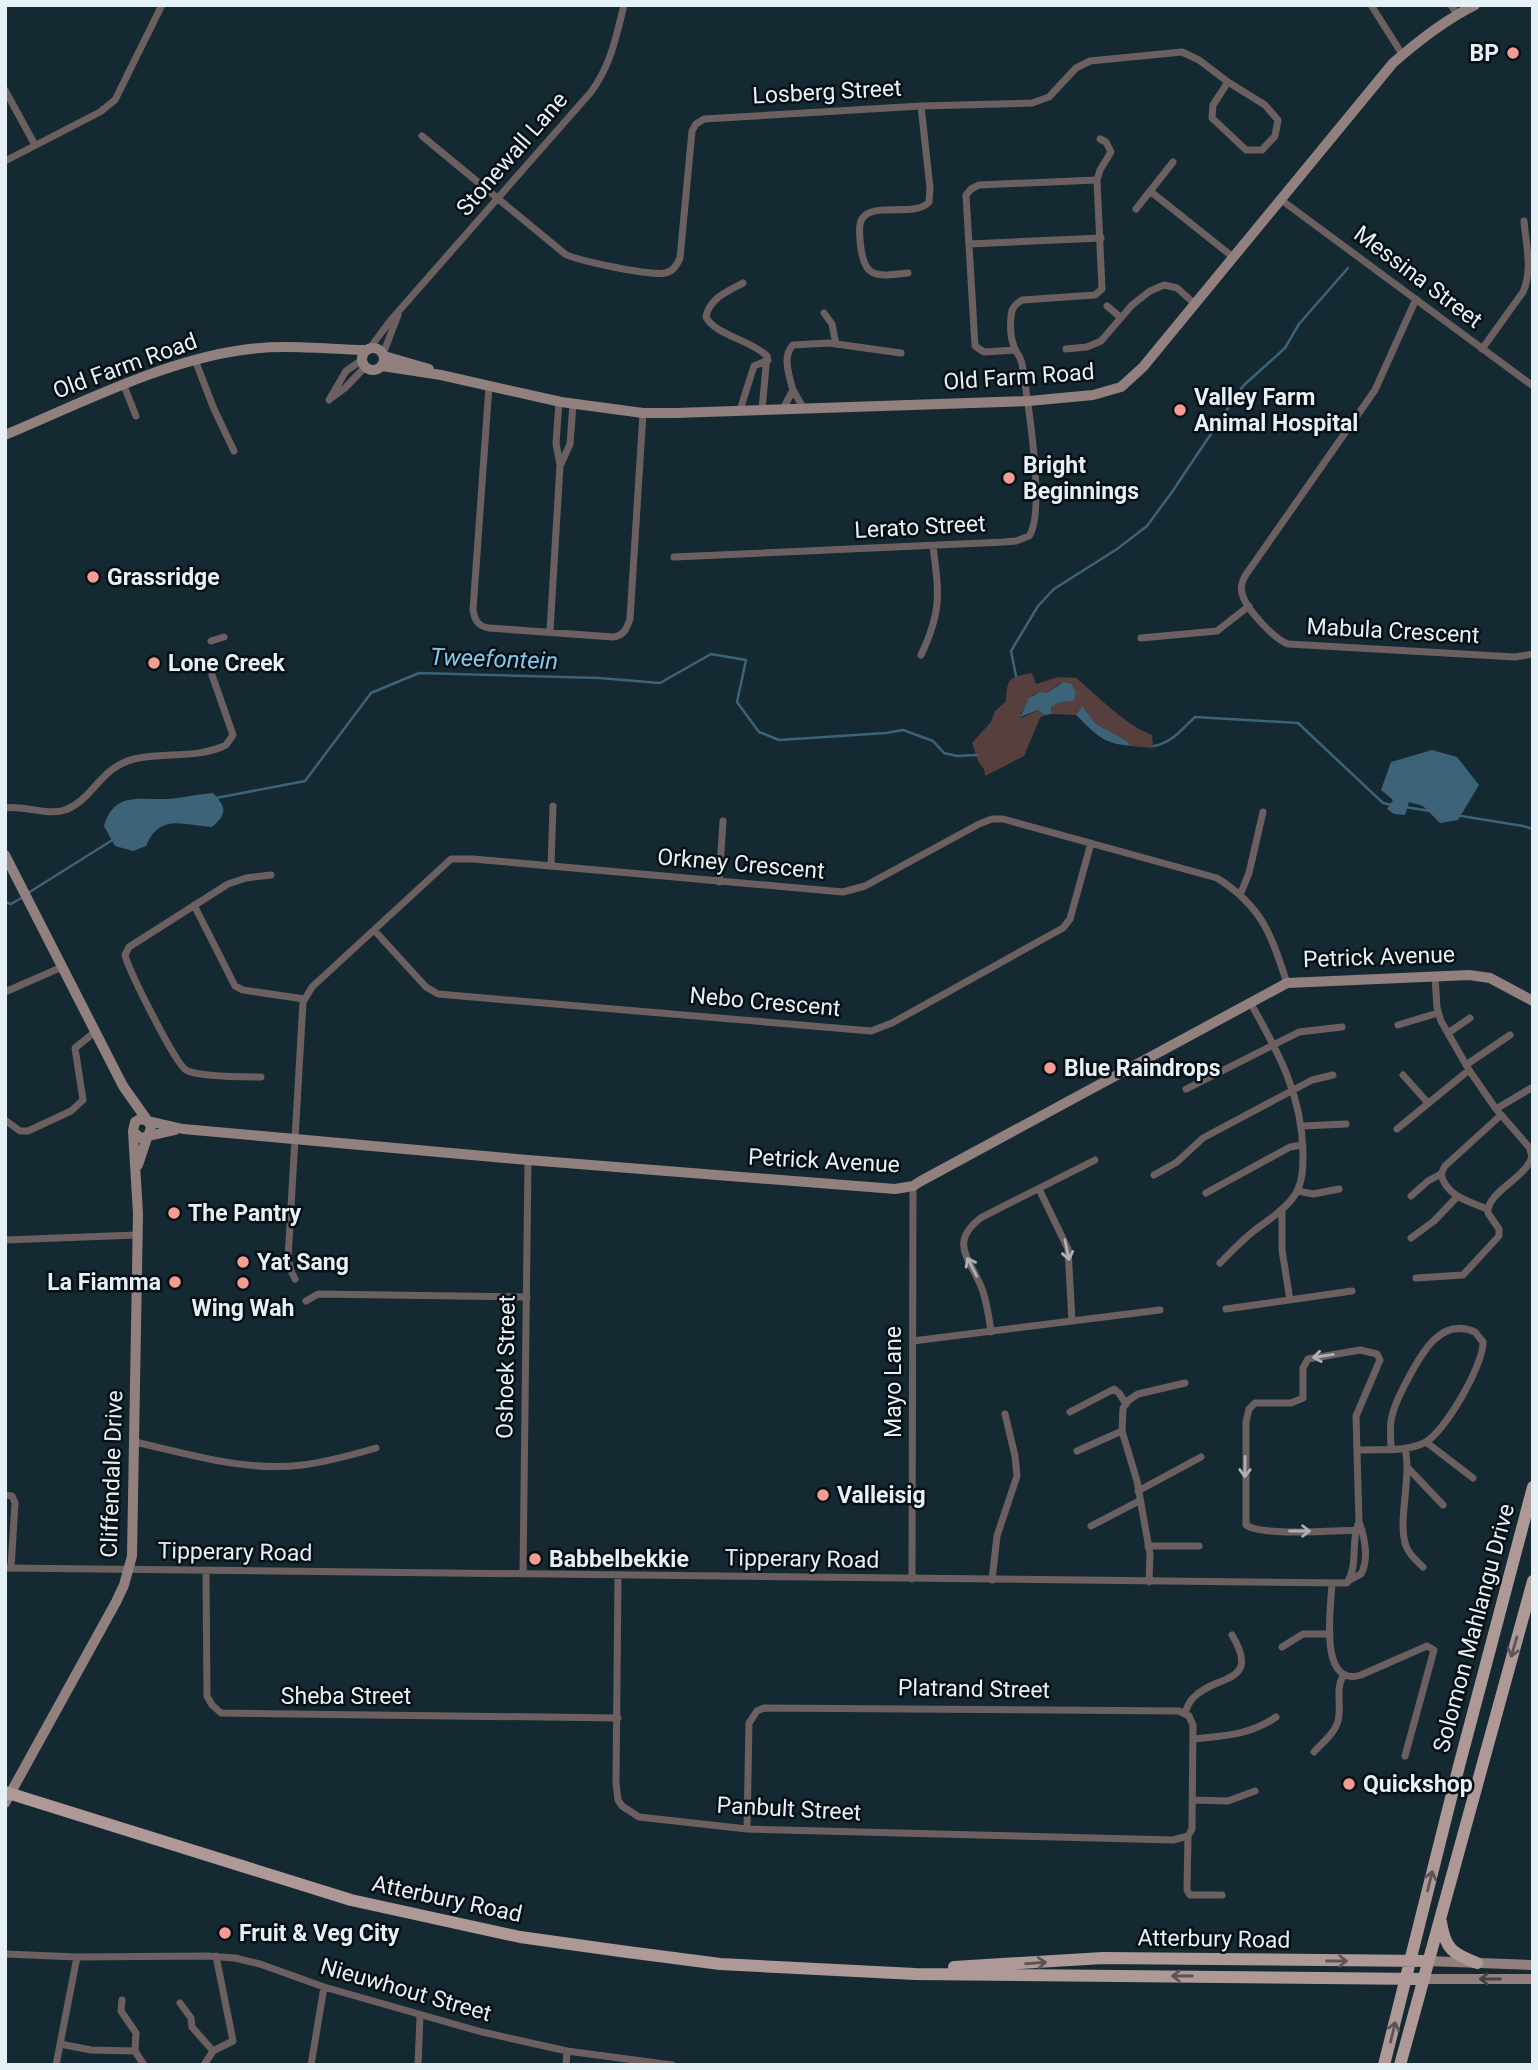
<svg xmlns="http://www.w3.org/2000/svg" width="1538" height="2070" viewBox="0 0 1538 2070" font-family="Roboto,sans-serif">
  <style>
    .green { fill: #573f3d }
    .water { fill: #3c6378 }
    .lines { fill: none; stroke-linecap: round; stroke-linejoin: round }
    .stream { stroke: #3c6378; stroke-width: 2.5 }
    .street { stroke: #6b605f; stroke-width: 7 }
    .secondary { stroke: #91807e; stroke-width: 10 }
    .primary { stroke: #af9997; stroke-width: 12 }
    .oneway { stroke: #aeb0b3 }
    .oneway2 { stroke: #5c5456 }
    .oneway3 { stroke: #464244 }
    .poi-dot { fill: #f59c95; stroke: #081015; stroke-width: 2.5 }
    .labels { text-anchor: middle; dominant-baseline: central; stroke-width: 5; stroke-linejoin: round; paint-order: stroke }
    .poi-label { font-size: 23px; font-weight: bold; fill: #e5f1f7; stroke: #081015; text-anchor: start }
    .street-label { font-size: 23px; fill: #e5f1f7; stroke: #081015 }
    .water-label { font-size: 24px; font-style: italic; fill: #84c9ed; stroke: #081015 }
  </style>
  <rect width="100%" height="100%" fill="#152933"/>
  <path class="green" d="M1032 673 1036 684 1058 677 1076 678C1101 698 1122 723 1152 735L1153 748 1130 746 1127 742 1096 724 1082 706 1076 715 1052 714 1051 706C1061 699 1073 707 1076 693L1060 683 1047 693 1033 695 1021 713V718L1039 710 1045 715 1040 718 1024 756 985 776 984 769 978 761 972 743 991 722 995 711 1006 701C1007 677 1010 677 1032 673Z"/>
  <path class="water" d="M1063 682 1072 684 1076 693 1074 701 1058 703 1051 707 1052 714 1045 715 1038 710 1020 717 1029 698 1041 692 1047 693Z
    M1082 706 1096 724 1127 741 1130 746C1101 743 1096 734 1076 715Z
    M1432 750 1457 757 1479 785 1458 820 1440 823 1423 806 1409 802 1405 815 1394 814 1387 809 1393 800 1381 790 1391 762Z
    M213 793C226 807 228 813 212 827 182 825 160 813 146 846L133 851 115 846 104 826C114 791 140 800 168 799 183 798 198 794 213 793Z"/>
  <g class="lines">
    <path class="stream" d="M1016 676 1011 651 1038 606 1054 589 1117 549 1147 526 1172 492 1243 386 1285 348 1299 324 1348 268
      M1154 746C1172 743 1182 729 1195 717L1298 723 1383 803 1392 805
      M216 798 305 781 371 693 419 673 599 678 660 683 711 654 746 660 737 702 759 732 779 740 886 733 903 730 933 741 944 753 957 756 977 755
      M1405 807 1430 811
      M1461 816 1523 826 1533 829
      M28 893 114 839
      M5 902 11 904 23 897"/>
    <path class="street" d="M1371 5 1402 54
      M1451 5 1457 14
      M1228 82 1265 105 1278 120 1275 136 1262 150H1246L1212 118 1213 105Z
      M5 90 35 145
      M422 136 565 254C578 261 651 276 665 273 673 272 677 265 680 258L692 131 696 124 704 119 921 106 1032 103 1049 97 1076 68 1090 61 1182 52 1199 60 1228 82
      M5 161 100 112 115 100 162 5
      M1150 191 1233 257
      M1280 199 1533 386
      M1136 209 1173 162
      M969 244 1101 238
      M908 273C873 277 864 278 860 241 860 234 858 225 862 219 872 201 915 218 929 202L930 188 921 106
      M743 283C729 291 709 298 706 317 715 335 751 340 767 356L762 409
      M1416 299 1375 390 1245 576C1242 582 1240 587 1242 593 1245 608 1274 639 1288 644L1515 657 1533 654
      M1107 306 1120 317
      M824 313 832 324 836 344
      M370 348 390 321 591 92C611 65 616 37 624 5
      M1066 349 1087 347 1101 341 1132 305 1150 291 1164 285 1177 288 1195 304
      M1482 349 1523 292C1533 270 1526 245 1524 221
      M1015 350 984 352 975 346 966 195 971 189 979 185 1097 180
      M383 354 398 315
      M195 360 214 409 234 451
      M124 386 136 416
      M489 386 473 610C475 621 478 626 489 628L613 637C624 636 627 628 630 619L643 413
      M792 387C789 374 782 356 793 345L829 343 901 353
      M793 390 804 409
      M330 399 345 388 365 367
      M329 400 346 371 362 360
      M783 409 793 390
      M740 410 754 366 768 360
      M561 464 570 444 573 404
      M674 557 1004 542 1016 541 1029 536C1046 513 1027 395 1022 364 1021 358 1018 355 1015 349 1011 340 1010 327 1011 317 1011 308 1015 305 1022 300L1095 295 1102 289 1097 180 1100 170 1111 152 1106 142 1100 139
      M550 631 560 465 556 443 559 402
      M1141 638 1217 631 1249 606
      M211 641 224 637
      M921 655C942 611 939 593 933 546
      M5 808C24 805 47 816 65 810 93 800 99 768 134 759 164 752 198 759 226 745L233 735 212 675
      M551 866 553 806
      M719 882 723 821
      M1240 895 1249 873 1263 812
      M194 905 235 986 243 990 304 999
      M374 930 426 987 438 994 871 1031 892 1023 1063 928 1070 919 1091 843
      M5 992 62 967
      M1398 1025 1438 1013
      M1448 1033 1470 1018
      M1466 1065 1510 1035
      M1403 1075 1428 1103
      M261 1077C245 1077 198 1077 186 1070 175 1063 129 971 125 955L129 947 228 884 246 878 271 875
      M1186 1089 1299 1032 1342 1027
      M1496 1109 1533 1087
      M5 1120 20 1131H28L71 1111 83 1100 75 1048 96 1031
      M1302 1126 1346 1124
      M1397 1129 1469 1070
      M1154 1175 1177 1162 1203 1138 1312 1080 1333 1075
      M1039 1189 1068 1249 1072 1321
      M1298 1191 1313 1194 1339 1189
      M1206 1193 1290 1147 1303 1145
      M1411 1196 1428 1181 1441 1174
      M1487 1209C1468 1201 1446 1196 1441 1174L1445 1166 1501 1115
      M1282 1210V1250L1290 1300
      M1411 1238 1434 1221 1457 1197
      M5 1240 137 1235
      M1220 1263C1231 1252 1242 1240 1255 1230 1268 1220 1282 1212 1292 1199 1303 1185 1303 1169 1303 1153 1302 1094 1278 1052 1250 1002
      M1416 1278 1463 1275 1499 1236V1229L1488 1213C1486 1192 1527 1178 1532 1156L1529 1147 1496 1109 1469 1070 1441 1021 1437 1008 1435 976
      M295 1279 291 1271 288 1258 303 1002 312 987 451 859H473L843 892 865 886 979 824 992 819H1003L1217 878C1263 907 1271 935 1287 983
      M306 1301 318 1294 527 1297
      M1226 1309 1352 1291
      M991 1332C989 1318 987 1302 982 1289 971 1259 947 1243 982 1217L1095 1160
      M913 1341 1160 1310
      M1070 1412 1114 1389 1119 1393 1126 1404
      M135 1442C189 1454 245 1472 302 1465 327 1462 352 1455 376 1448
      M1426 1442 1473 1478
      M1405 1448C1412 1479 1397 1521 1406 1546 1409 1555 1417 1561 1423 1567
      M1359 1450C1379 1449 1405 1452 1424 1443 1444 1434 1484 1364 1483 1342L1475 1332C1442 1317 1423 1351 1410 1375 1403 1388 1395 1402 1392 1416 1389 1426 1391 1438 1391 1449
      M1077 1451 1122 1431
      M1408 1468 1443 1505
      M1138 1491 1201 1457
      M5 1495 12 1496 15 1503 11 1568
      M1091 1526 1139 1501
      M1148 1546H1199
      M5 1568 1347 1583C1359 1564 1350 1541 1359 1522
      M206 1572 207 1696 212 1705 221 1713 618 1718
      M523 1574 528 1160
      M618 1576 616 1783 618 1800 622 1806 639 1817 747 1829 1173 1840 1188 1836
      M912 1579 913 1186
      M992 1580 997 1536 1017 1476 1015 1456 1005 1414
      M1350 1580 1361 1574C1369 1560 1365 1537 1359 1522L1356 1416 1380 1360 1377 1354 1360 1350 1308 1359 1303 1368V1398L1291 1403H1255L1249 1409 1246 1422V1525C1262 1537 1340 1530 1362 1530
      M1149 1582 1150 1554 1137 1481 1122 1431 1123 1408 1129 1400 1138 1394 1185 1383
      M1332 1583C1331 1607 1318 1688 1361 1675L1427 1646 1434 1650 1405 1756
      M1282 1647 1303 1634H1330
      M1185 1713C1187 1707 1189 1702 1193 1698 1215 1674 1262 1685 1232 1635
      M1193 1739C1224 1736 1250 1735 1276 1717
      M1314 1752C1322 1743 1335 1733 1338 1721 1342 1705 1335 1690 1343 1676
      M1192 1800 1228 1801 1255 1791
      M747 1829 749 1723 757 1711 764 1708 1179 1711 1189 1716 1193 1725 1192 1829 1188 1836 1187 1890 1190 1895H1222
      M5 1954 77 1957 207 1956 235 1958 260 1964 324 1987 482 2032 567 2051 672 2065
      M122 2000 121 2011 136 2033 135 2051
      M180 2003 191 2018 192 2027 213 2051
      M60 2044 91 2050 135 2051 144 2065
      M56 2065 77 1957
      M204 2065 213 2051 233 2041 216 1956
      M311 2065 324 1987
      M418 2065 420 2016
      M566 2065 567 2051"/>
    <path class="secondary" d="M362 359a11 11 0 1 1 22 0a11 11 0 1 1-22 0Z
      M384 356 429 369
      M382 366 441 375 561 402 643 413H676L1029 401 1093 395 1121 387 1143 367 1393 63C1418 41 1445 20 1475 5
      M5 435C79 404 163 361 242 350 283 344 324 349 365 350
      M5 855 123 1086 147 1120
      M148 1121 183 1129 528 1160 895 1189 913 1186 921 1181 1287 983 1469 975 1490 978 1533 1001
      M149 1134 151 1127 148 1121 140 1119 135 1122 133 1131 140 1138 175 1130
      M138 1165 148 1135
      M5 1803 116 1602 124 1585 132 1556 138 1214 133 1131
      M1428 1961 1533 1965
      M1424 1979H1533"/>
    <path class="primary" d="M5 1792 351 1900 520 1937 620 1951 720 1964 915 1974 1424 1979
      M1441 1922C1445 1949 1453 1954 1477 1963
      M954 1967 1103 1958 1428 1961
      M1384 2065 1459 1766 1533 1487
      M1400 2065 1533 1581"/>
  </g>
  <defs><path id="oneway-shaft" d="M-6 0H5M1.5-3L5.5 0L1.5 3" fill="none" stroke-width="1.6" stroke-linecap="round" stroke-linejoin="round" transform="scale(1.75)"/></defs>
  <g class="oneway">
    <use href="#oneway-shaft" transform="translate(1067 1250) rotate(78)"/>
    <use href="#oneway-shaft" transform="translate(972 1267) rotate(-117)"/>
    <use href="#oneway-shaft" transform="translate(1323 1356) rotate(171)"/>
    <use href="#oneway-shaft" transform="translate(1245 1467) rotate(91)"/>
    <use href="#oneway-shaft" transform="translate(1300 1531)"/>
  </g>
  <g class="oneway2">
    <use href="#oneway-shaft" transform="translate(1514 1647) rotate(106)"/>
    <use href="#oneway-shaft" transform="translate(1430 1881) rotate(-76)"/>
    <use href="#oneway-shaft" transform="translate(1337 1961)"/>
    <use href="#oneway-shaft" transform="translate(1036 1963) rotate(-4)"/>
    <use href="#oneway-shaft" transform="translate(1182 1976) rotate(-180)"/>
    <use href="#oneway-shaft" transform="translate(1393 2032) rotate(-76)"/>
  </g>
  <use class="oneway3" href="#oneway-shaft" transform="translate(1490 1979) rotate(180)"/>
  <g class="poi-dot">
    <circle cx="1513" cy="53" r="7"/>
    <circle cx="1180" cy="410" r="7"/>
    <circle cx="1009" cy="478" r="7"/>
    <circle cx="93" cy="577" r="7"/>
    <circle cx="154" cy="663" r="7"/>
    <circle cx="1050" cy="1068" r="7"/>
    <circle cx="174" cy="1213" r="7"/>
    <circle cx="243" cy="1262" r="7"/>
    <circle cx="175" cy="1282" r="7"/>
    <circle cx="243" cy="1283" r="7"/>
    <circle cx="823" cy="1495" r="7"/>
    <circle cx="535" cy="1559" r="7"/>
    <circle cx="1349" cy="1784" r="7"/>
    <circle cx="225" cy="1933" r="7"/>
  </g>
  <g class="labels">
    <g class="poi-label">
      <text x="1499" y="53" text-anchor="end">BP</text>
      <text x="1194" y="397">Valley Farm<tspan x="1194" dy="26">Animal Hospital</tspan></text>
      <text x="1023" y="465">Bright<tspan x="1023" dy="26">Beginnings</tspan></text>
      <text x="107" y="577">Grassridge</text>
      <text x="168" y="663">Lone Creek</text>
      <text x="1064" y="1068">Blue Raindrops</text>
      <text x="188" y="1213">The Pantry</text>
      <text x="257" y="1262">Yat Sang</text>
      <text x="161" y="1282" text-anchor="end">La Fiamma</text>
      <text x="243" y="1308" text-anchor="middle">Wing Wah</text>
      <text x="837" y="1495">Valleisig</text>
      <text x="549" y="1559">Babbelbekkie</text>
      <text x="1363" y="1784">Quickshop</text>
      <text x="239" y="1933">Fruit &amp; Veg City</text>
    </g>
    <g class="street-label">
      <text transform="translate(827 92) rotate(-3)">Losberg Street</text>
      <text transform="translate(512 154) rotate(-49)">Stonewall Lane</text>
      <text transform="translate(1418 277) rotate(37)">Messina Street</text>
      <text transform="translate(125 366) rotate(-20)">Old Farm Road</text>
      <text transform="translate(1019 377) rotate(-4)">Old Farm Road</text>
      <text transform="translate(920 527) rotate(-3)">Lerato Street</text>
      <text transform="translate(1393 631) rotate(3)">Mabula Crescent</text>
      <text transform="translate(741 864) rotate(5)">Orkney Crescent</text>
      <text transform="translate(1379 957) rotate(-2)">Petrick Avenue</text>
      <text transform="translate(765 1002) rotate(5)">Nebo Crescent</text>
      <text transform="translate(824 1161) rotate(3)">Petrick Avenue</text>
      <text transform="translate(506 1367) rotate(-89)">Oshoek Street</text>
      <text transform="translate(893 1382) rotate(-90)">Mayo Lane</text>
      <text transform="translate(112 1474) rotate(-88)">Cliffendale Drive</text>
      <text transform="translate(235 1552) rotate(1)">Tipperary Road</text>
      <text transform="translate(802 1559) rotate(1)">Tipperary Road</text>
      <text transform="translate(1474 1628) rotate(-75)">Solomon Mahlangu Drive</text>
      <text transform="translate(974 1689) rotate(1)">Platrand Street</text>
      <text x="346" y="1696">Sheba Street</text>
      <text transform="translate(789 1809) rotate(3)">Panbult Street</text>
      <text transform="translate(447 1899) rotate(12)">Atterbury Road</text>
      <text transform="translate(1214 1939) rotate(1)">Atterbury Road</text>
      <text transform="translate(406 1990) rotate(16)">Nieuwhout Street</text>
    </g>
    <g class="water-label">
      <text transform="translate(494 659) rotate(2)">Tweefontein</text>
    </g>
  </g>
  <rect width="1538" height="2070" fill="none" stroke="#e5f1f7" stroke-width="14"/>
</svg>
